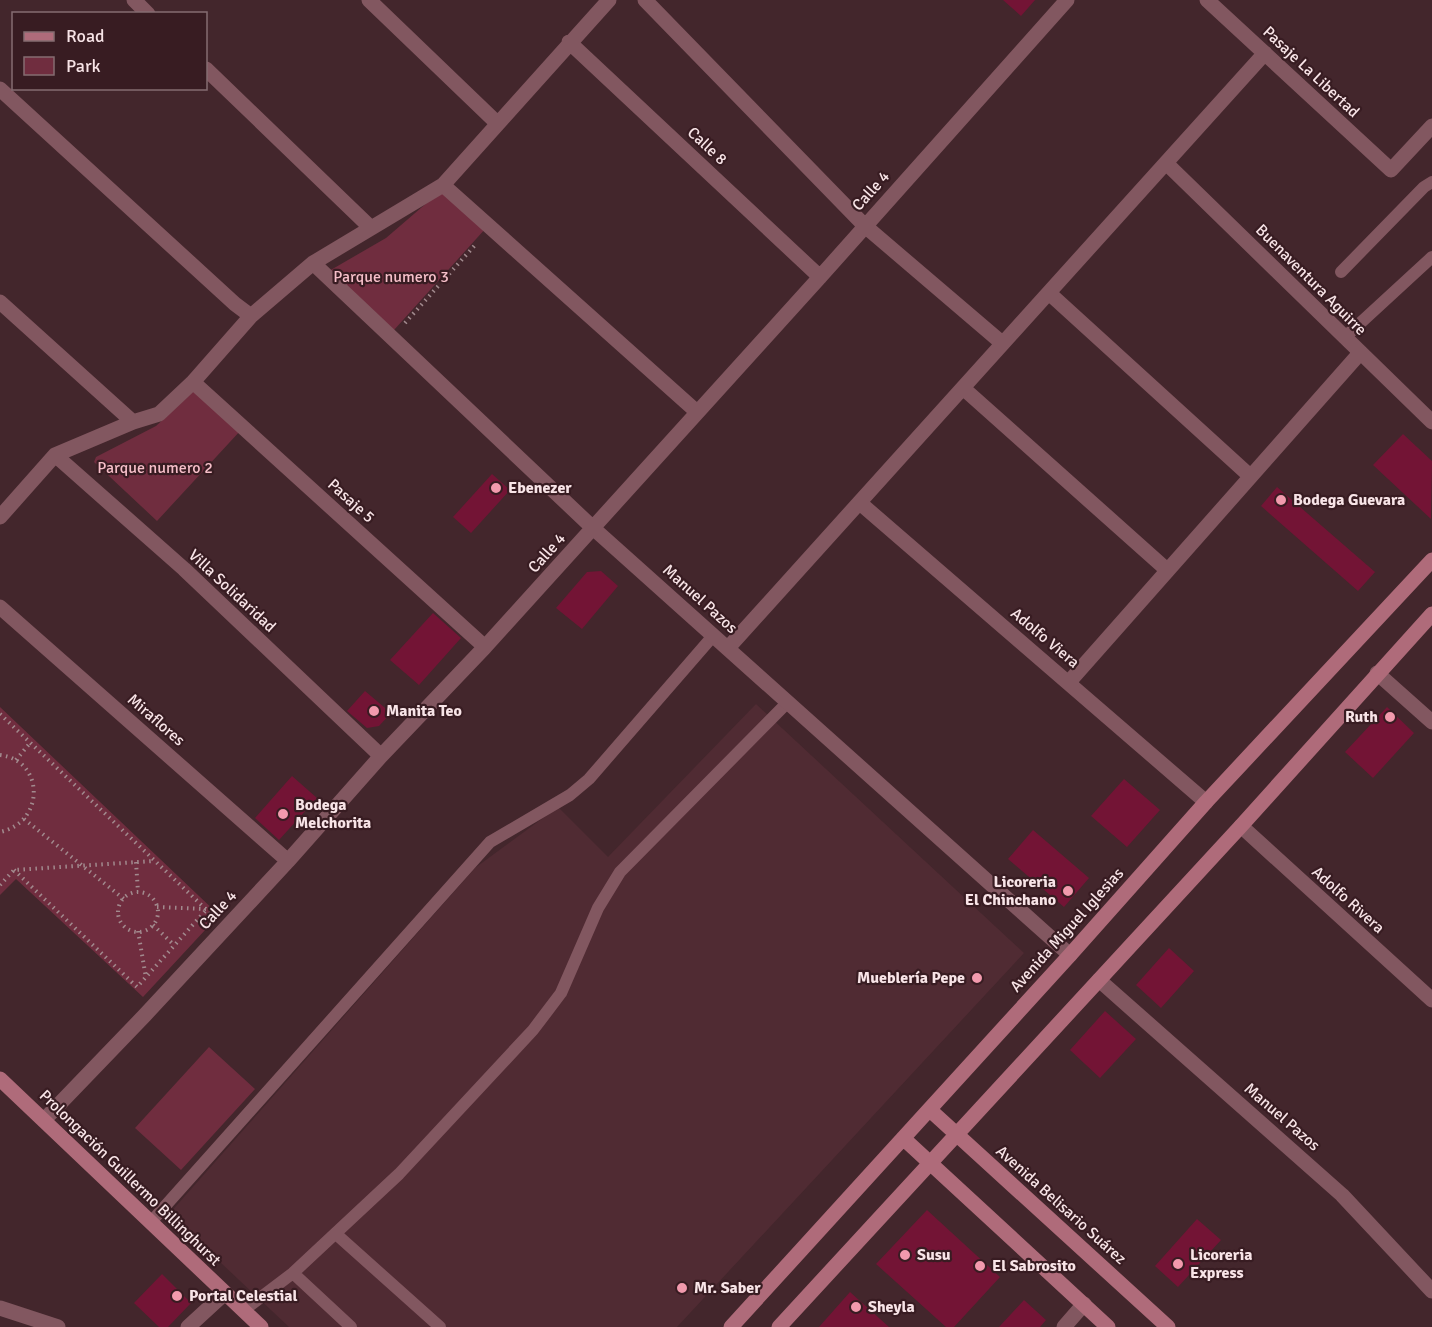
<svg xmlns="http://www.w3.org/2000/svg" width="1432" height="1327" viewBox="0 0 1432 1327" font-family="Signika,sans-serif">
  <style>
    .built { fill: #502b33 }
    .green { fill: #702d3f }
    .building { fill: #731435 }
    .lines { fill: none; stroke-linecap: round; stroke-linejoin: round }
    .path { stroke: #a28a8e; stroke-width: 4; stroke-dasharray: 1.5 4.5; stroke-linecap: butt }
    .lane { stroke: #825760; stroke-width: 12 }
    .street { stroke: #825760; stroke-width: 15 }
    .secondary { stroke: #af6b7a; stroke-width: 15 }
    .poi-dot { fill: #f29aad; stroke: #381c22; stroke-width: 2 }
    .labels { text-anchor: middle; dominant-baseline: central; stroke-width: 4.5; stroke-linejoin: round; paint-order: stroke }
    .street-label { font-size: 16px; fill: #f8e4e7; stroke: #381c22 }
    .park-label { font-size: 16px; fill: #f6bfc9; stroke: #381c22 }
    .poi-label { font-size: 16px; font-weight: bold; fill: #f8e4e7; stroke: #381c22; text-anchor: start }
  </style>
  <rect width="100%" height="100%" fill="#43262c"/>
  <path class="built" d="M756 704 1024 953 677 1327H289L169 1214 475 868 558 807 608 857Z"/>
  <path class="green" d="M443 189 486 228 394 330 329 271 386 238Z
    M196 389 241 430 157 521 94 462 96 457 156 426Z
    M0 707 219 915 143 997 16 879 0 895Z
    M209 1047 255 1089 181 1170 135 1128Z"/>
  <path class="building" d="M1003 0H1035L1021 16Z
    M1403 434 1432 461 1431 519 1373 465Z
    M492 474 510 490 471 533 453 517Z
    M1277 487 1375 572 1358 591 1261 506Z
    M601 571 618 586 582 629 556 608 587 572Z
    M433 613 461 638 419 685 390 660Z
    M365 691 391 713 379 726 367 728 347 711Z
    M1387 707 1414 733 1373 778 1345 752Z
    M292 776 317 798 279 840 255 818Z
    M1124 779 1160 810 1127 847 1091 816Z
    M1033 830 1089 878 1064 907 1008 859Z
    M1169 948 1194 971 1161 1008 1136 985Z
    M1105 1011 1136 1039 1100 1078 1070 1050Z
    M927 1210 1000 1277 954 1327H946L876 1264Z
    M1197 1219 1221 1240 1178 1287 1155 1266Z
    M162 1274 191 1303 168 1327H159L134 1303Z
    M850 1292 889 1327H819Z
    M1024 1300 1046 1320 1040 1327H999Z"/>
  <g class="lines">
    <path class="path" d="M405 323 476 244
      M0 714 212 915
      M0 755C44 760 46 822 0 832
      M16 760 30 743
      M24 819 124 899
      M136 862 138 892
      M14 870 137 987 207 909
      M0 885 14 870 154 861
      M118 912a20 20 0 1 1 40 0a20 20 0 1 1-40 0Z
      M157 907 206 909
      M153 925 174 945
      M138 931 146 978"/>
    <path class="lane" d="M1341 272 1424 187 1432 182
      M1344 338 1432 257
      M150 1223 490 842 570 795 589 779 713 636
      M336 1234 440 1327
      M293 1273 351 1327
      M244 1310 293 1273 399 1174 533 1030 561 993 598 908 620 872 787 703"/>
    <path class="street" d="M134 0 148 14
      M369 0 497 123
      M645 0 865 226 1002 343
      M1207 0 1391 170 1432 126
      M569 42 820 277
      M206 69 370 227
      M0 89 235 304 251 316
      M1166 163 1432 422
      M443 185 697 412
      M313 263 593 528 1070 955
      M1049 293 1250 476
      M0 302 133 422
      M193 382 485 647
      M963 388 1167 570
      M55 455 184 569 381 756
      M860 503 1206 802
      M0 517 55 455 133 422 159 414 193 382 251 316 313 263 443 185 609 0
      M0 607 288 861
      M728 648 1265 53
      M1377 673 1432 722
      M1069 682 1360 353
      M1241 826 1432 1000
      M1099 980 1342 1195 1432 1291
      M44 1120 145 1015 288 861 381 756 485 647 820 277 1067 0
      M0 1308 58 1327
      M188 1327 225 1293
      M1064 1327 1084 1304"/>
    <path class="secondary" d="M0 1079 261 1327
      M930 1110 1168 1327
      M903 1138 1108 1327
      M731 1327 1070 955 1206 802 1432 560
      M779 1327 1241 826 1432 614"/>
  </g>
  <g class="poi-dot">
    <circle cx="496" cy="488" r="6"/>
    <circle cx="1281" cy="500" r="6"/>
    <circle cx="374" cy="711" r="6"/>
    <circle cx="1390" cy="717" r="6"/>
    <circle cx="283" cy="814" r="6"/>
    <circle cx="1068" cy="891" r="6"/>
    <circle cx="977" cy="978" r="6"/>
    <circle cx="905" cy="1255" r="6"/>
    <circle cx="1178" cy="1264" r="6"/>
    <circle cx="980" cy="1266" r="6"/>
    <circle cx="682" cy="1288" r="6"/>
    <circle cx="177" cy="1296" r="6"/>
    <circle cx="856" cy="1307" r="6"/>
  </g>
  <g class="labels">
    <g class="street-label">
      <text transform="translate(1311 72) rotate(43)">Pasaje La Libertad</text>
      <text transform="translate(707 146) rotate(43)">Calle 8</text>
      <text transform="translate(871 191) rotate(-48)">Calle 4</text>
      <text transform="translate(1311 280) rotate(45)">Buenaventura Aguirre</text>
      <text transform="translate(351 501) rotate(42)">Pasaje 5</text>
      <text transform="translate(547 553) rotate(-48)">Calle 4</text>
      <text transform="translate(232 591) rotate(43)">Villa Solidaridad</text>
      <text transform="translate(700 599) rotate(42)">Manuel Pazos</text>
      <text transform="translate(1045 638) rotate(40)">Adolfo Viera</text>
      <text transform="translate(156 720) rotate(41)">Miraflores</text>
      <text transform="translate(1348 900) rotate(42)">Adolfo Rivera</text>
      <text transform="translate(218 910) rotate(-47)">Calle 4</text>
      <text transform="translate(1067 930) rotate(-48)">Avenida Miguel Iglesias</text>
      <text transform="translate(1282 1117) rotate(41)">Manuel Pazos</text>
      <text transform="translate(130 1178) rotate(44)">Prolongación Guillermo Billinghurst</text>
      <text transform="translate(1061 1205) rotate(42)">Avenida Belisario Suárez</text>
    </g>
    <g class="park-label">
      <text x="391" y="277">Parque numero 3</text>
      <text x="155" y="468">Parque numero 2</text>
    </g>
    <g class="poi-label">
      <text x="508" y="488">Ebenezer</text>
      <text x="1293" y="500">Bodega Guevara</text>
      <text x="386" y="711">Manita Teo</text>
      <text x="1378" y="717" text-anchor="end">Ruth</text>
      <text x="295" y="805">Bodega<tspan x="295" dy="18">Melchorita</tspan></text>
      <text x="1056" y="882" text-anchor="end">Licoreria<tspan x="1056" dy="18">El Chinchano</tspan></text>
      <text x="965" y="978" text-anchor="end">Mueblería Pepe</text>
      <text x="917" y="1255">Susu</text>
      <text x="1190" y="1255">Licoreria<tspan x="1190" dy="18">Express</tspan></text>
      <text x="992" y="1266">El Sabrosito</text>
      <text x="694" y="1288">Mr. Saber</text>
      <text x="189" y="1296">Portal Celestial</text>
      <text x="868" y="1307">Sheyla</text>
    </g>
  </g>
  <rect x="12" y="12" width="195" height="78" fill="#381c22" stroke="#856c71" stroke-width="1.5"/>
  <rect x="24" y="32" width="30" height="9" fill="#af6b7a" stroke="#856c71" stroke-width="1.5"/>
  <text x="66" y="42" font-size="18" fill="#f8e4e7">Road</text>
  <rect x="24" y="57" width="30" height="18" fill="#702d3f" stroke="#856c71" stroke-width="1.5"/>
  <text x="66" y="72" font-size="18" fill="#f8e4e7">Park</text>
</svg>
